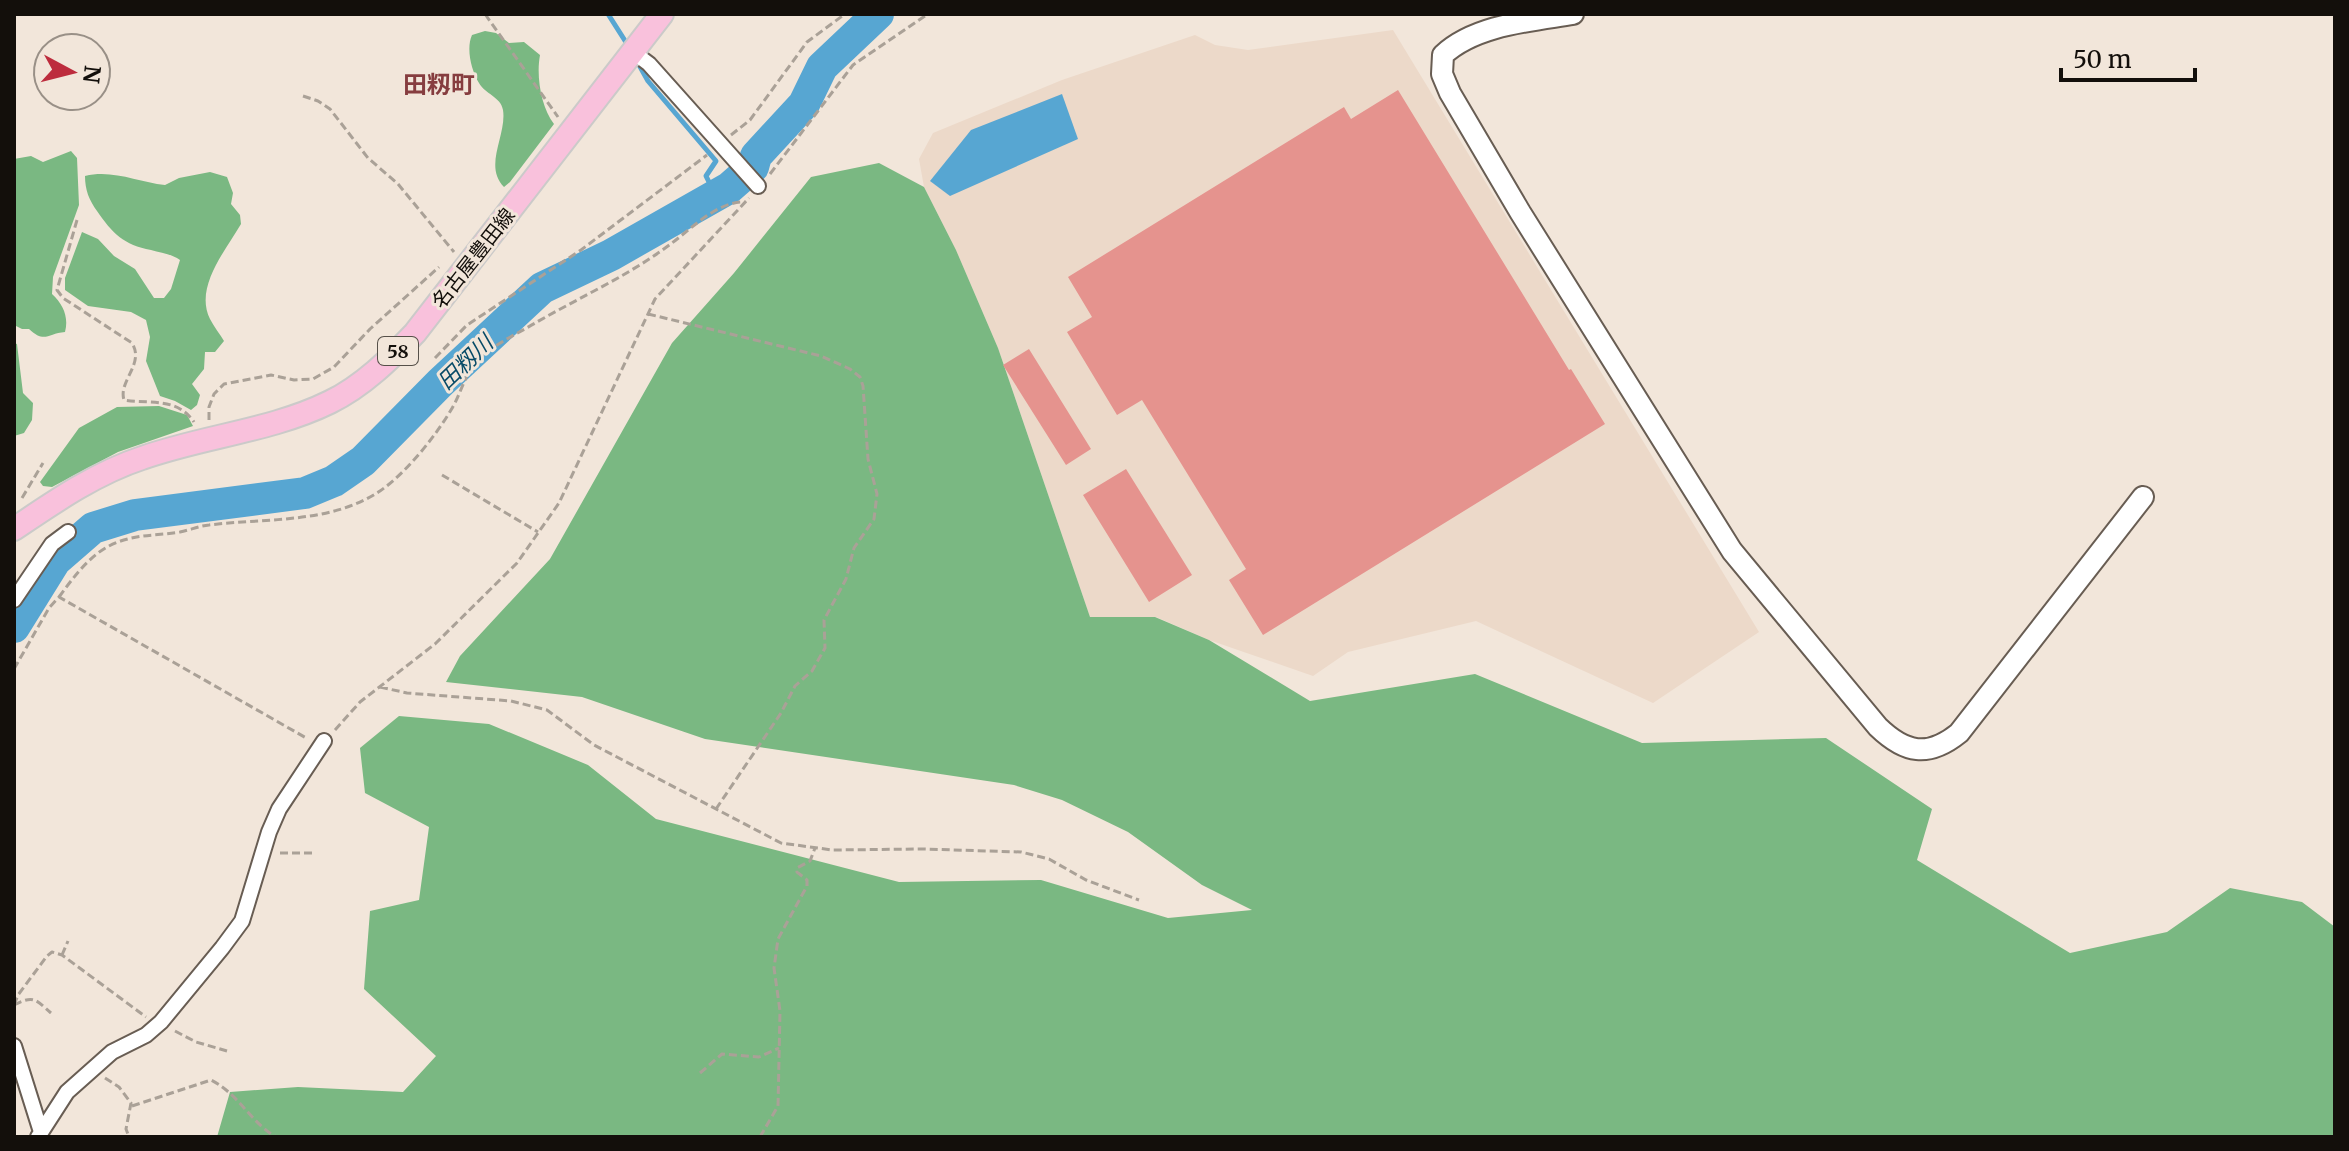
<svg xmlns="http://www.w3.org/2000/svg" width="2349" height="1151" viewBox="0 0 2349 1151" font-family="Merriweather,'Noto Sans JP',serif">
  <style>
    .built { fill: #ecd9c9 }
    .forest { fill: #7ab882 }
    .water { fill: #57a6d2 }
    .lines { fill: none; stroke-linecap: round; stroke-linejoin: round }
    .stream { stroke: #57a6d2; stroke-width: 5 }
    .river { stroke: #57a6d2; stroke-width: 32 }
    .building { fill: #e5938e }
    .street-casing { stroke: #685d53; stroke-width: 18 }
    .secondary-casing { stroke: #685d53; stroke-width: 24 }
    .primary-casing { stroke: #cbcac9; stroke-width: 26 }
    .path { stroke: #aaa197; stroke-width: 3; stroke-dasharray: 8 4; stroke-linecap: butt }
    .street { stroke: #fff; stroke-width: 14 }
    .secondary { stroke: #fff; stroke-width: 20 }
    .primary { stroke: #f9c1dc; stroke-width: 22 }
    .labels { text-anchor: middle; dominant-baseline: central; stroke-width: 6; stroke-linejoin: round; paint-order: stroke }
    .shield { fill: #f2e6da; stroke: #565049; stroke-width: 2 }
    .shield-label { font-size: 18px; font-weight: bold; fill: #130f0b }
    .street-label { font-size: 20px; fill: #130f0b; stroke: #f2e6da }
    .water-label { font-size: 22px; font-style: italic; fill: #074a67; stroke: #f2e6da }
    .quarter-label { font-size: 24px; font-weight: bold; fill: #863d3f; stroke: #f2e6da }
  </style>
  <rect width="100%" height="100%" fill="#f2e6da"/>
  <path class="built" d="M1393 30 1759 632 1653 703 1476 621 1348 652 1313 676 1209 640 1156 617H1090L998 348 956 250 924 187 919 159 933 133 1062 80 1195 35 1215 45 1248 50Z"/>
  <path class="forest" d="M485 31 496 33 509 43 524 42 540 55C536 76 541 107 554 124L510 182 504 187C483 166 507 135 503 110 501 97 485 94 479 83 471 70 466 48 472 35Z
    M71 151 77 158 79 205 53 277 52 294C63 304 69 317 65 332 48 333 45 344 29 329H22L14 325V159L31 156 43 162Z
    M879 163 924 187 956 250 998 348 1090 617H1155L1209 640 1310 701 1475 674 1642 743 1826 738 1932 809 1917 860 2070 953 2167 932 2230 888 2302 902 2335 927V1137H217L230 1092 298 1087 403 1092 436 1056 364 989 370 911 419 900 429 827 365 793 360 748 399 716 489 724 588 765 656 819 899 882 1041 880 1168 918 1252 910 1202 885 1128 832 1062 800 1014 785 705 739 582 697 446 682 460 656 550 559 672 343 734 273 811 177Z
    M210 172 227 177 233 193 231 204 240 215 241 224C226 250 194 287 210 319 214 327 220 334 224 341L215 352H205L204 369 192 384 200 395 197 405 191 410 175 401 160 396 146 361 150 337 146 320 131 312 88 306 65 290V278L82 232 98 239 114 256 135 269 154 298H164L171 289 180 260C172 254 161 253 151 250 124 245 112 233 97 211 89 200 85 190 85 176 112 169 138 182 165 185L179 178Z
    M14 343 17 344 23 393 33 403 32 420 24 433 14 436Z
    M159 406 187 415 193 426 118 452 52 487 43 486 40 482 79 428 117 407Z"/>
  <path class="water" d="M1062 94 1078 139 950 196 930 181 971 130Z"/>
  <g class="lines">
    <path class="stream" d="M608 14 629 47
      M638 63 648 81 716 161 706 176 715 194"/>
    <path class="river" d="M14 627 55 561 93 528 135 515 305 493 334 481 363 461 440 383 542 288 611 255 729 188 753 167 756 156 804 104 822 67 878 14"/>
  </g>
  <path class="building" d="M1398 90 1569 370 1571 369 1605 424 1263 635 1229 580 1246 569 1142 400 1117 415 1067 332 1092 317 1068 277 1344 107 1351 119Z
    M1029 349 1091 449 1066 465 1003 365Z
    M1126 469 1192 575 1149 602 1083 495Z"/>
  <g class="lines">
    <defs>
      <path id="street" d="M633 52 649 64 758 186
        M14 600 52 544 68 532
        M14 1046 41 1132
        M38 1137 67 1092 112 1052 146 1035 161 1022 222 948 242 921 269 832 279 809 324 741"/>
      <path id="secondary" d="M1573 14C1530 21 1475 25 1443 55L1442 74 1450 93 1520 212 1732 551 1878 727C1905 753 1928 758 1959 733L2143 497"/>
      <path id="primary" d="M14 529C54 502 96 473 142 458 204 436 271 431 330 402 363 386 390 359 415 333L662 14"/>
    </defs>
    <use href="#street" class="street-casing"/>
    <use href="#secondary" class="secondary-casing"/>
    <use href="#primary" class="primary-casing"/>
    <path class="path" d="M485 14 558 117
      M303 96 318 101 330 109 368 158 398 184 454 252
      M731 135 750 120 807 42 845 14
      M770 174 853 65 928 14
      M77 220 57 290 63 298 132 343C145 364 118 381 124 400 150 404 177 397 194 422
      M648 314 821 356 850 369 860 377 863 386 868 459 877 494 874 519 854 548 846 579 824 620 825 648 812 671 795 686 781 713 716 809
      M435 358 467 325 581 250 707 155
      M209 420V407L214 394 224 384 271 375 294 380 313 379 334 367 370 329 439 267
      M442 475 538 532
      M22 498 43 463
      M59 597C73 578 88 557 109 546 132 534 155 536 180 532 190 530 199 526 209 525 265 518 331 524 380 491 406 473 435 437 451 410 461 394 464 376 476 362 492 345 517 334 537 322 582 296 630 275 672 243 692 228 718 201 745 202
      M14 669 49 608 59 597 308 739
      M380 687 407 693 511 701 547 710 594 745 781 843 832 850 922 849 1021 852 1049 859 1086 880 1139 900
      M335 730 360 702 435 644 517 563 559 503 655 299 749 198
      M280 853H313
      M62 955 68 941
      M14 1005 18 995 47 956 52 952 62 955 146 1017
      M14 1005C34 995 35 999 51 1013
      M175 1031 196 1042 227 1051
      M700 1073 722 1054 759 1057 779 1048
      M105 1078 119 1087 131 1103 126 1129 129 1137
      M132 1106 211 1080C240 1095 249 1121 276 1137
      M760 1137 778 1106 780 1011 774 968 778 939 807 886V880L797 872V868L810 861 815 848"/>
    <use href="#street" class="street"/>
    <use href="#secondary" class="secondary"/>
    <use href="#primary" class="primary"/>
  </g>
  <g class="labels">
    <rect class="shield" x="378" y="337" width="40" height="28" rx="6"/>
    <g class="shield-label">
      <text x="398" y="351">58</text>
    </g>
    <g class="street-label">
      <text transform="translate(473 258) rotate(-52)">名古屋豊田線</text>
    </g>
    <g class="water-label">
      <text transform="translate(465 362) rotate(-44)">田籾川</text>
    </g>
    <g class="quarter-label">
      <text x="439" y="84">田籾町</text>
    </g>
  </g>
  <rect width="2349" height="1151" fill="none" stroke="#130f0b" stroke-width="32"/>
  <g transform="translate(72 72) rotate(97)"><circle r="38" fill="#f2e6da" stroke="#999087" stroke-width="2"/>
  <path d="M0-6L14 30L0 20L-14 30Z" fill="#bd2c3d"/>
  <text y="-12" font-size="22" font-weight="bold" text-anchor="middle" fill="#130f0b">N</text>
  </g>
  <path d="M2061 68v12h134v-12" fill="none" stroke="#130f0b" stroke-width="4"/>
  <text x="2073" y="68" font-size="24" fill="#130f0b" stroke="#f2e6da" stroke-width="6" paint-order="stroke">50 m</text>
</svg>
